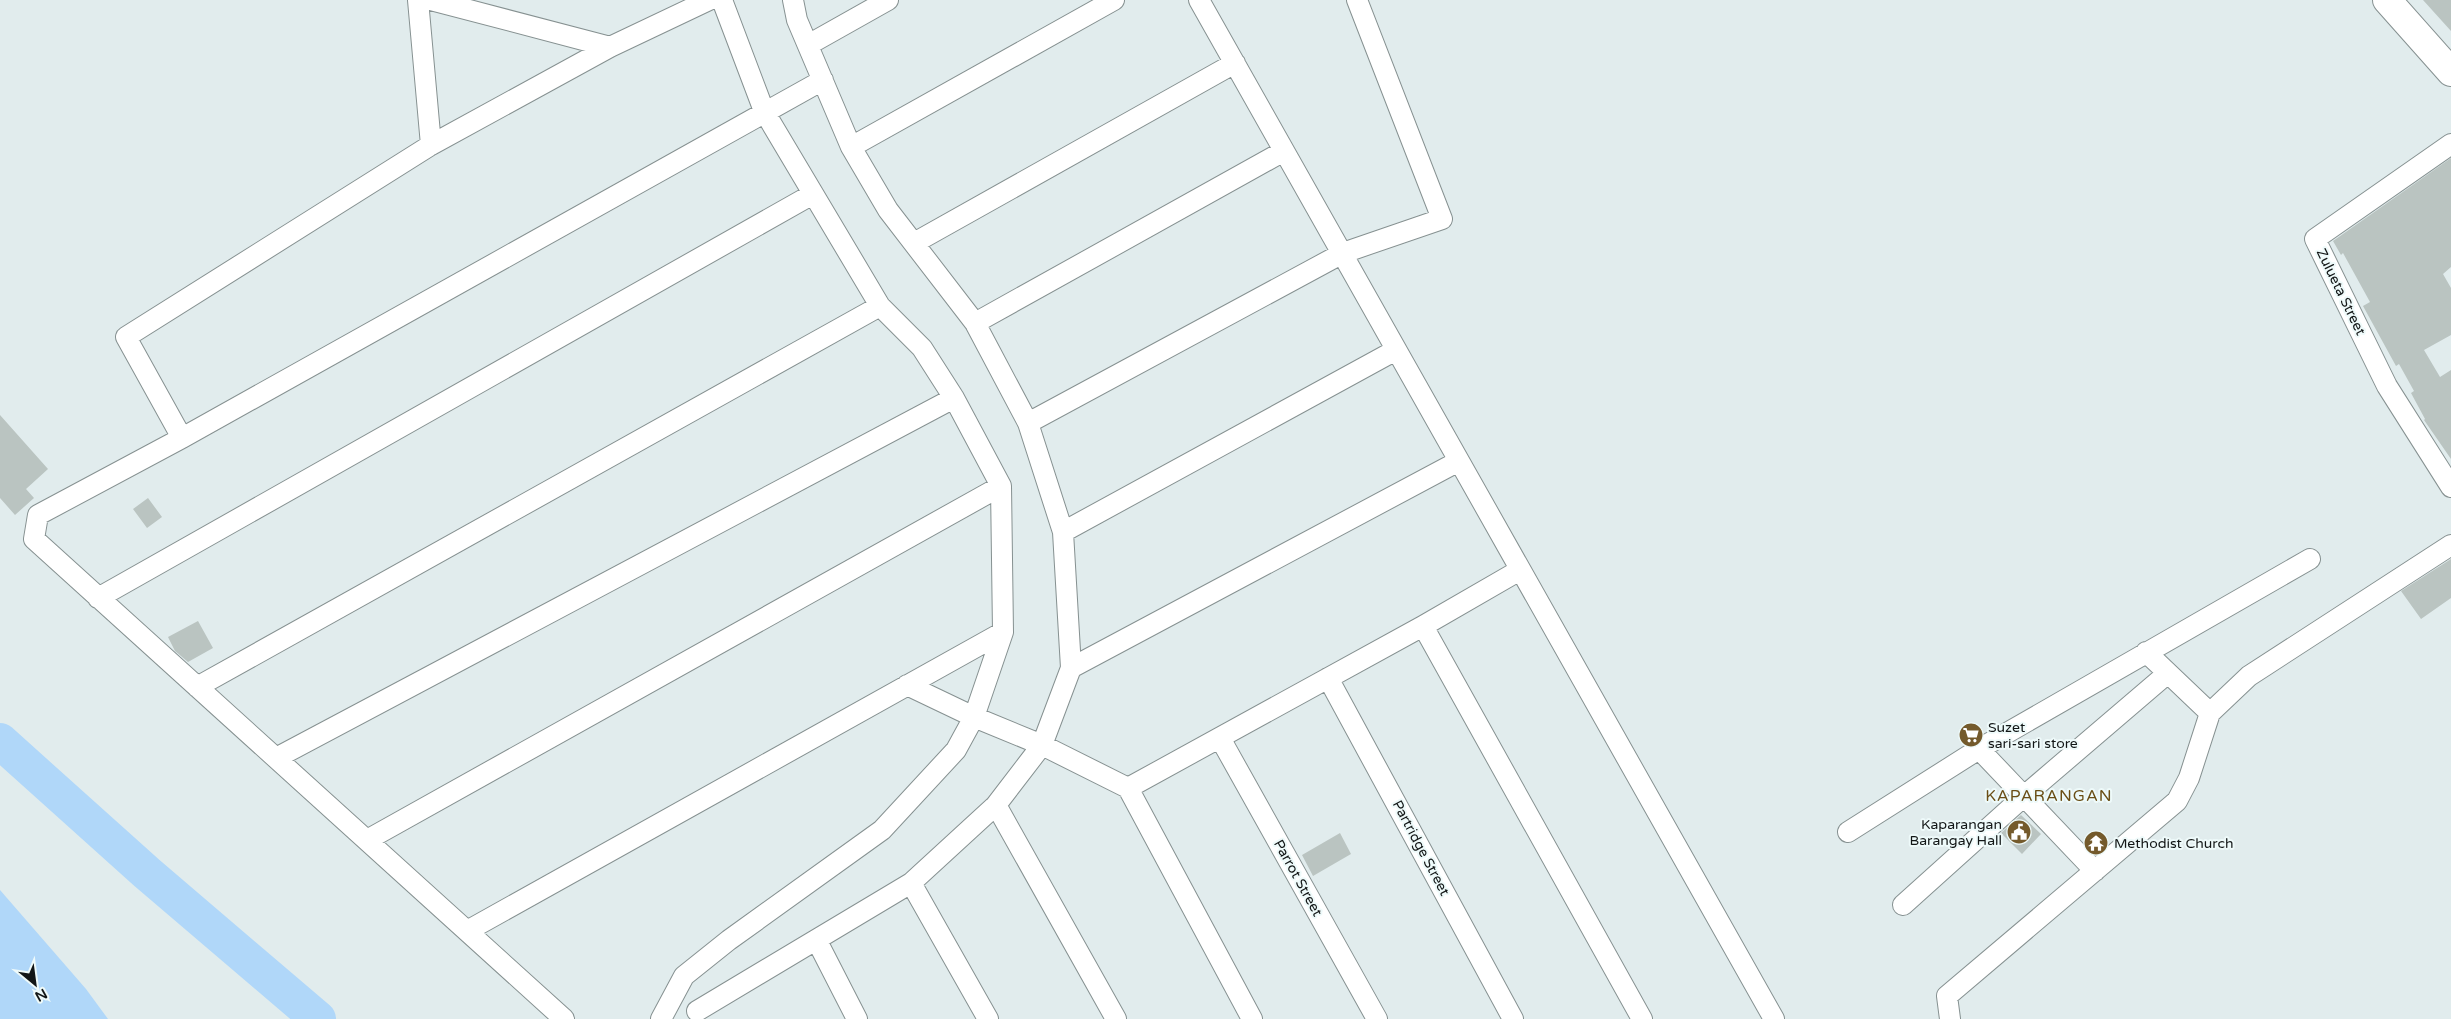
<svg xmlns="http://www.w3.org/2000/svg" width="2451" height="1019" viewBox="0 0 2451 1019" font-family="'Varela Round',sans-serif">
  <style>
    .water { fill: #b0d7f9 }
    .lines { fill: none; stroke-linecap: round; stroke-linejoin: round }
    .river { stroke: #b0d7f9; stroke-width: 36 }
    .building { fill: #bac4c1 }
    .street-casing { stroke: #869191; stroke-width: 22 }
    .secondary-casing { stroke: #869191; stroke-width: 30 }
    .street { stroke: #fff; stroke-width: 20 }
    .secondary { stroke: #fff; stroke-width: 28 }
    .labels { text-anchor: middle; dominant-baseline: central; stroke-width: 4; stroke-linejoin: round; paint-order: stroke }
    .street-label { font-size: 14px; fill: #121616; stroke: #eefafa }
    .poi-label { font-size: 14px; fill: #121616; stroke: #eefafa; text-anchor: start }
    .quarter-label { font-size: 16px; letter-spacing: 1px; fill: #6a4e16; stroke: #eefafa }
  </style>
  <rect width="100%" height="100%" fill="#e1eced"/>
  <path class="water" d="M0 890 86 989 108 1019H0Z"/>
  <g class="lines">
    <path class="river" d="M0 741 147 873 318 1019"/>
  </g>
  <path class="building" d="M2423 0H2451V31Z
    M2451 158V267L2443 274 2451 288V335L2424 350 2440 377 2451 370V459L2424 420 2425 419 2411 393 2414 391 2399 364 2396 366 2363 306 2370 302 2343 253 2341 255 2333 241Z
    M0 415 48 469 26 489 34 498 15 515 0 498Z
    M148 498 162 517 147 528 133 509Z
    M2451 559V598L2421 619 2401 591Z
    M198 621 213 648 188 662 175 651 168 637Z
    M2021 815 2041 834 2022 854 2001 833Z
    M1340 833 1351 854 1313 876 1302 855Z"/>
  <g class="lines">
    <defs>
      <path id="street" d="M418 0 431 145
        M431 0 610 47
        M1199 0 1774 1019
        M808 45 888 0
        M2451 144 2315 239 2387 386 2451 487
        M851 147 1114 0
        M914 243 1235 63
        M975 323 1284 151
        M1028 423 1343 253 1442 219 1357 0
        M182 438 126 337 431 145 610 47 709 0
        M1063 532 1396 350
        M98 598 813 194
        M1423 626 1642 1019
        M2146 652 2210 713
        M1071 668 1459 461
        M1328 678 1513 1019
        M907 685 974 717 1042 745 1128 788 1423 626 1520 570
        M197 687 880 306
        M1220 738 1377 1019
        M1979 749 2095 871
        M276 758 954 398
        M1128 788 1252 1019
        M996 805 1116 1019
        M1848 832 1979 749 2310 559
        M367 840 1001 486
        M911 883 988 1019
        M1903 905 2023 797 2168 673
        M467 931 1003 632
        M817 941 857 1019
        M697 1011 911 883 996 805 1042 745 1071 668 1063 532 1028 423 975 323 888 210 851 147 797 20 793 0
        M564 1019 34 539 38 515 182 438 823 80
        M661 1019 684 976 729 940 882 830 956 750 974 717 1003 632 1001 486 954 398 922 348 880 306 764 111 722 0
        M1950 1019 1947 996 2177 801 2189 778 2210 713 2249 676 2451 545"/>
      <path id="secondary" d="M2387 0 2451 72"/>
    </defs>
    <use href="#street" class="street-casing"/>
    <use href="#secondary" class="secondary-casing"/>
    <use href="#street" class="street"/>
    <use href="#secondary" class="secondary"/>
  </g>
  <defs>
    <symbol id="supermarket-disc" viewBox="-11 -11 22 22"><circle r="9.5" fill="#745a2c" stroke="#eefafa"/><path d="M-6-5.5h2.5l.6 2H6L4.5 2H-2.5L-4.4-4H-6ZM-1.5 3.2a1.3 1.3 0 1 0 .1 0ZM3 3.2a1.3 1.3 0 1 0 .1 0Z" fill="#fff"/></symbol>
    <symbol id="civic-disc" viewBox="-11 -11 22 22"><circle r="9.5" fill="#745a2c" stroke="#eefafa"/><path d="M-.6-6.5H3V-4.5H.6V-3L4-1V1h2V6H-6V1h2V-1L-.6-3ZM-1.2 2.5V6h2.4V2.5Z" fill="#fff"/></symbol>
    <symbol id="temple-disc" viewBox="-11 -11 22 22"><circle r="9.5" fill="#745a2c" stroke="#eefafa"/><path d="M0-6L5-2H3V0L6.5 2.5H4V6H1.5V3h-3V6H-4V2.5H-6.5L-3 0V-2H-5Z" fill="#fff"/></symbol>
  </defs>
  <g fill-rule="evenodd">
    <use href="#supermarket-disc" x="1957" y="721" width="28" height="28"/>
    <use href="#civic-disc" x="2005" y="818" width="28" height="28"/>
    <use href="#temple-disc" x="2082" y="829" width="28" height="28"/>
  </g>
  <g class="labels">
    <g class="street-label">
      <text transform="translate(2341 292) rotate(64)">Zulueta Street</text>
      <text transform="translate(1421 848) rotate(62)">Partridge Street</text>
      <text transform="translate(1298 878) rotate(61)">Parrot Street</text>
    </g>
    <g class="poi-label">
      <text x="1988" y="727">Suzet<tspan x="1988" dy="16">sari-sari store</tspan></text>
      <text x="2002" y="824" text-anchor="end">Kaparangan<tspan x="2002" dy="16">Barangay Hall</tspan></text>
      <text x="2114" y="843">Methodist Church</text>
    </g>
    <g class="quarter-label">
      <text x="2049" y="796">KAPARANGAN</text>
    </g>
  </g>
  <g transform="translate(35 984) rotate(151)" stroke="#eefafa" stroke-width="4" paint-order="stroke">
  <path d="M0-4L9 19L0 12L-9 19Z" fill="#121616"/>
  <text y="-8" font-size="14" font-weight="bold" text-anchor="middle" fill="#121616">N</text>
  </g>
</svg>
